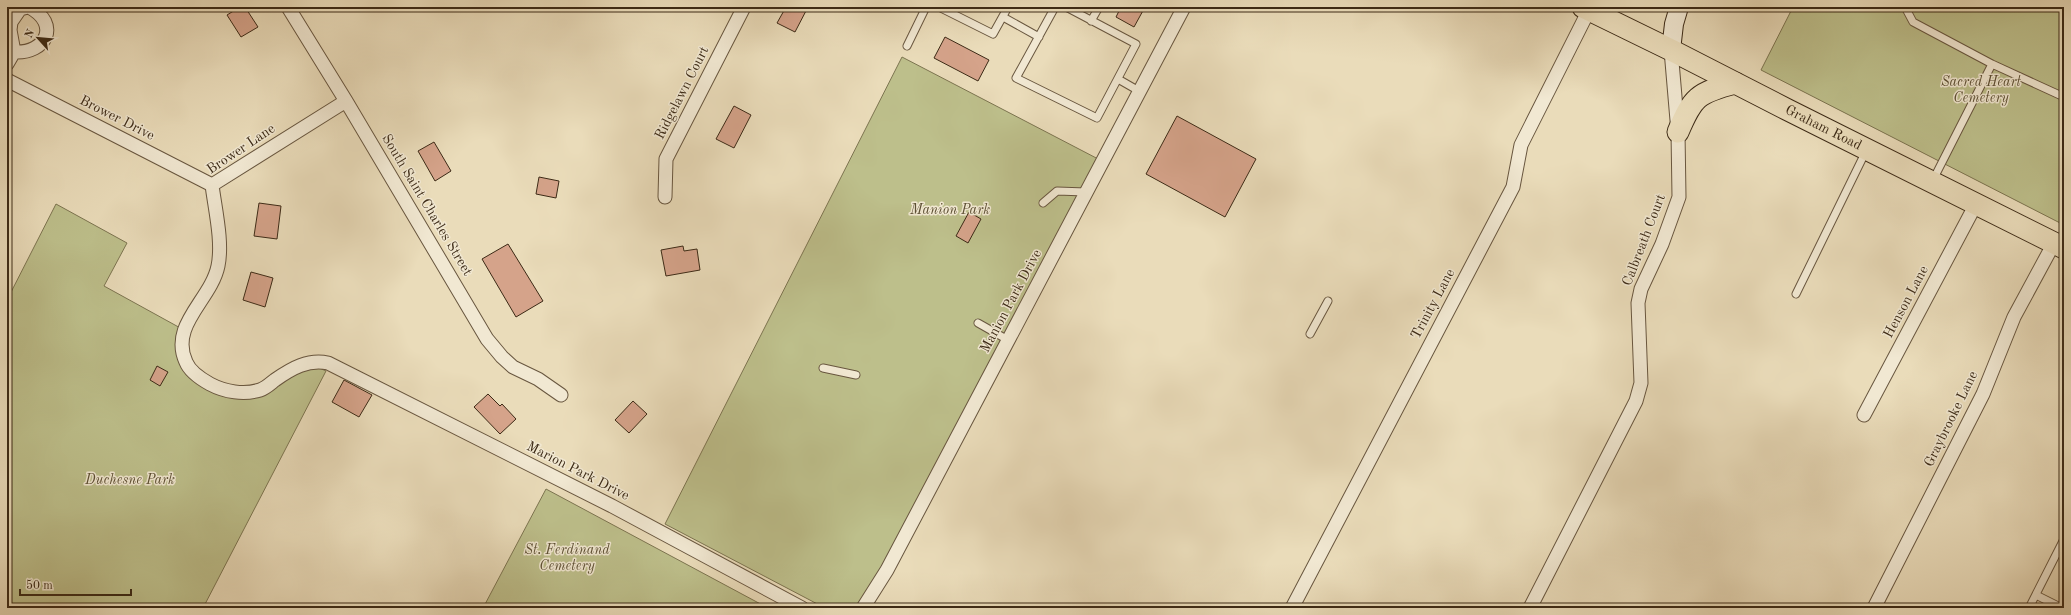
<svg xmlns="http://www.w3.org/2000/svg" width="2071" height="615" viewBox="0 0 2071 615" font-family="'Old Standard TT',serif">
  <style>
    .green { fill: #bdbf8b; stroke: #7c7450 }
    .building { fill: #d5a38a; stroke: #3c2a16 }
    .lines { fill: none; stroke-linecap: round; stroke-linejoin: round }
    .lane-casing { stroke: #68563f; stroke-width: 9 }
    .street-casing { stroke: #68563f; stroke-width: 15 }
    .secondary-casing { stroke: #3c2a16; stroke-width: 20 }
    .primary-casing { stroke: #3c2a16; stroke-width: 23 }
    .lane { stroke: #f1e8d2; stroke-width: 7 }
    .street { stroke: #f1e8d2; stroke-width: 13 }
    .secondary { stroke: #f1e8d2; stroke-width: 18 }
    .primary { stroke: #eadcba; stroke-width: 21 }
    .labels { text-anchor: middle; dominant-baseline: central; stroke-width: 3; stroke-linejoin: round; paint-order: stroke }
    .park-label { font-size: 14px; font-style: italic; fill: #5c4f33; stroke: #f1e8d2 }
    .street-label { font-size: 14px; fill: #3c2a16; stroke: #f1e8d2 }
  </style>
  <rect width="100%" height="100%" fill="#eadcba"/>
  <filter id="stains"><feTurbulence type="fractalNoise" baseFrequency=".005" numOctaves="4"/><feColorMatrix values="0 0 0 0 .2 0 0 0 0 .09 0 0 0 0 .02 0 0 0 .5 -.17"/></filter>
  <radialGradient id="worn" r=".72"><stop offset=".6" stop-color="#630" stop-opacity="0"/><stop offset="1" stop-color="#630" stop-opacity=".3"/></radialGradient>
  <path class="green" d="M1793 7H2064V225L1761 70Z
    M902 57 1102 161 868 608H825L665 524Z
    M56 204 127 243 104 286 184 330 181 350 200 378 244 393 307 362 326 371 203 608H7V300Z
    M546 489 768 608H483Z"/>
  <path class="building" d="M240 7H245L258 27 241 37 227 15Z
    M786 7H808L795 32 777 23Z
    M1121 7H1145L1134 27 1116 17Z
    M945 37 989 60 978 81 934 58Z
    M734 106 751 115 734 148 716 139Z
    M1177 116 1256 159 1225 217 1146 174Z
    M434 142 451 171 435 181 418 151Z
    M539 177 559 181 556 198 536 194Z
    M259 203 281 206 277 239 254 236Z
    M969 212 981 219 968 243 956 236Z
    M508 244 543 301 516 317 482 259Z
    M683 246 684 251 697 249 700 270 666 276 661 250Z
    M251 272 273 278 265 307 243 300Z
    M157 366 168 372 160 386 150 380Z
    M344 380 372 395 359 417 332 402Z
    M488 394 500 406 502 404 516 419 500 434 474 407Z
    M633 401 647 414 629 433 615 420Z"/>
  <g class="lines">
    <defs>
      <path id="lane" d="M939 7 993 34 1008 7
        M1055 7 1016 78 1097 118 1136 44 1066 7
        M1905 7 1913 22 1992 64 2064 97
        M1003 17 1039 37
        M1091 21 1099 7
        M907 46 926 7
        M1118 79 1139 91
        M1933 180 1992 64
        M1043 203 1057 191 1086 192
        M1796 294 1866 151
        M978 323 1008 340
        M1310 334 1328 301
        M823 368 856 375
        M2036 595 2062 608
        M2029 608 2064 539"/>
      <path id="street" d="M288 7 346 101 487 339 502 357 513 367 538 379 561 395
        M14 52C46 54 61 24 29 7
        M7 64 14 52 10 30 11 22 20 9 28 7
        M7 80 212 185
        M346 101 212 185C215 209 223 242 218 266 211 300 169 325 186 362 190 372 201 379 210 384 225 392 244 395 260 390 266 388 271 383 275 380 292 368 308 359 328 363L612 506 802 608
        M665 197 666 159 744 7
        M1864 415 1976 204
        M863 608 887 570 1184 7
        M1292 608 1513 187 1521 145 1589 10
        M1530 608 1636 401 1641 383 1638 303 1641 289 1662 244 1679 197 1678 132 1671 50
        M1874 608 1983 394 2014 317 2054 243"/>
      <path id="secondary" d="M1671 50 1674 24 1679 7"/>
      <g id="primary">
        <path id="s1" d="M1583 7 1671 50 1788 110 2064 248"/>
        <path d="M1678 132C1693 97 1697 93 1735 83"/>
      </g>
    </defs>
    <use href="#lane" class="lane-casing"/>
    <use href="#street" class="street-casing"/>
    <use href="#secondary" class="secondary-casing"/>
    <use href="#primary" class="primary-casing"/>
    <use href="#lane" class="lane"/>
    <use href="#street" class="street"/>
    <use href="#secondary" class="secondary"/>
    <use href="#primary" class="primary"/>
  </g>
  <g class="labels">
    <g class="park-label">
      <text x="1981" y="82">Sacred Heart<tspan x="1981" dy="16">Cemetery</tspan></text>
      <text x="950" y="210">Manion Park</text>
      <text x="130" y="480">Duchesne Park</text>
      <text x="567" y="550">St. Ferdinand<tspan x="567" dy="16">Cemetery</tspan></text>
    </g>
    <g class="street-label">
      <text transform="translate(682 93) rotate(-63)">Ridgelawn Court</text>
      <text transform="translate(117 118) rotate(27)">Brower Drive</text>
      <text stroke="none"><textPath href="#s1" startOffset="269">Graham Road</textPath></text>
      <text transform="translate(241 149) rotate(-34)">Brower Lane</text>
      <text transform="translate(427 205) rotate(59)">South Saint Charles Street</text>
      <text transform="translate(1644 240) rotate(-69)">Calbreath Court</text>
      <text transform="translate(1011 301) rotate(-62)">Manion Park Drive</text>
      <text transform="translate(1906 302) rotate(-62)">Henson Lane</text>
      <text transform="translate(1433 304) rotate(-62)">Trinity Lane</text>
      <text transform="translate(1951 419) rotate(-64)">Graybrooke Lane</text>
      <text transform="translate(578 471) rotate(27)">Marion Park Drive</text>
    </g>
  </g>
  <rect width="2071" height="615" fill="none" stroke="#eadcba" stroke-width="24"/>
  <rect x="8" y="8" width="2055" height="599" fill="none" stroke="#3c2a16" stroke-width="2"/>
  <rect x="12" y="12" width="2047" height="591" fill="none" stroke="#3c2a16"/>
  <g transform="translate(38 38) rotate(297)" stroke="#f1e8d2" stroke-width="3" paint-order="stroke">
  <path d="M0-3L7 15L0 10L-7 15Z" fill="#3c2a16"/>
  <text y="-6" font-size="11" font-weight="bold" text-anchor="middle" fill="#3c2a16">N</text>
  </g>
  <path d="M20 589v6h111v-6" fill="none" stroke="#3c2a16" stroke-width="2"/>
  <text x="26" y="589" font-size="12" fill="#3c2a16" stroke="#f1e8d2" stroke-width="3" paint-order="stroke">50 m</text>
  <rect width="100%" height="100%" filter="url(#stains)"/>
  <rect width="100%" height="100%" fill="url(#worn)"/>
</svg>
